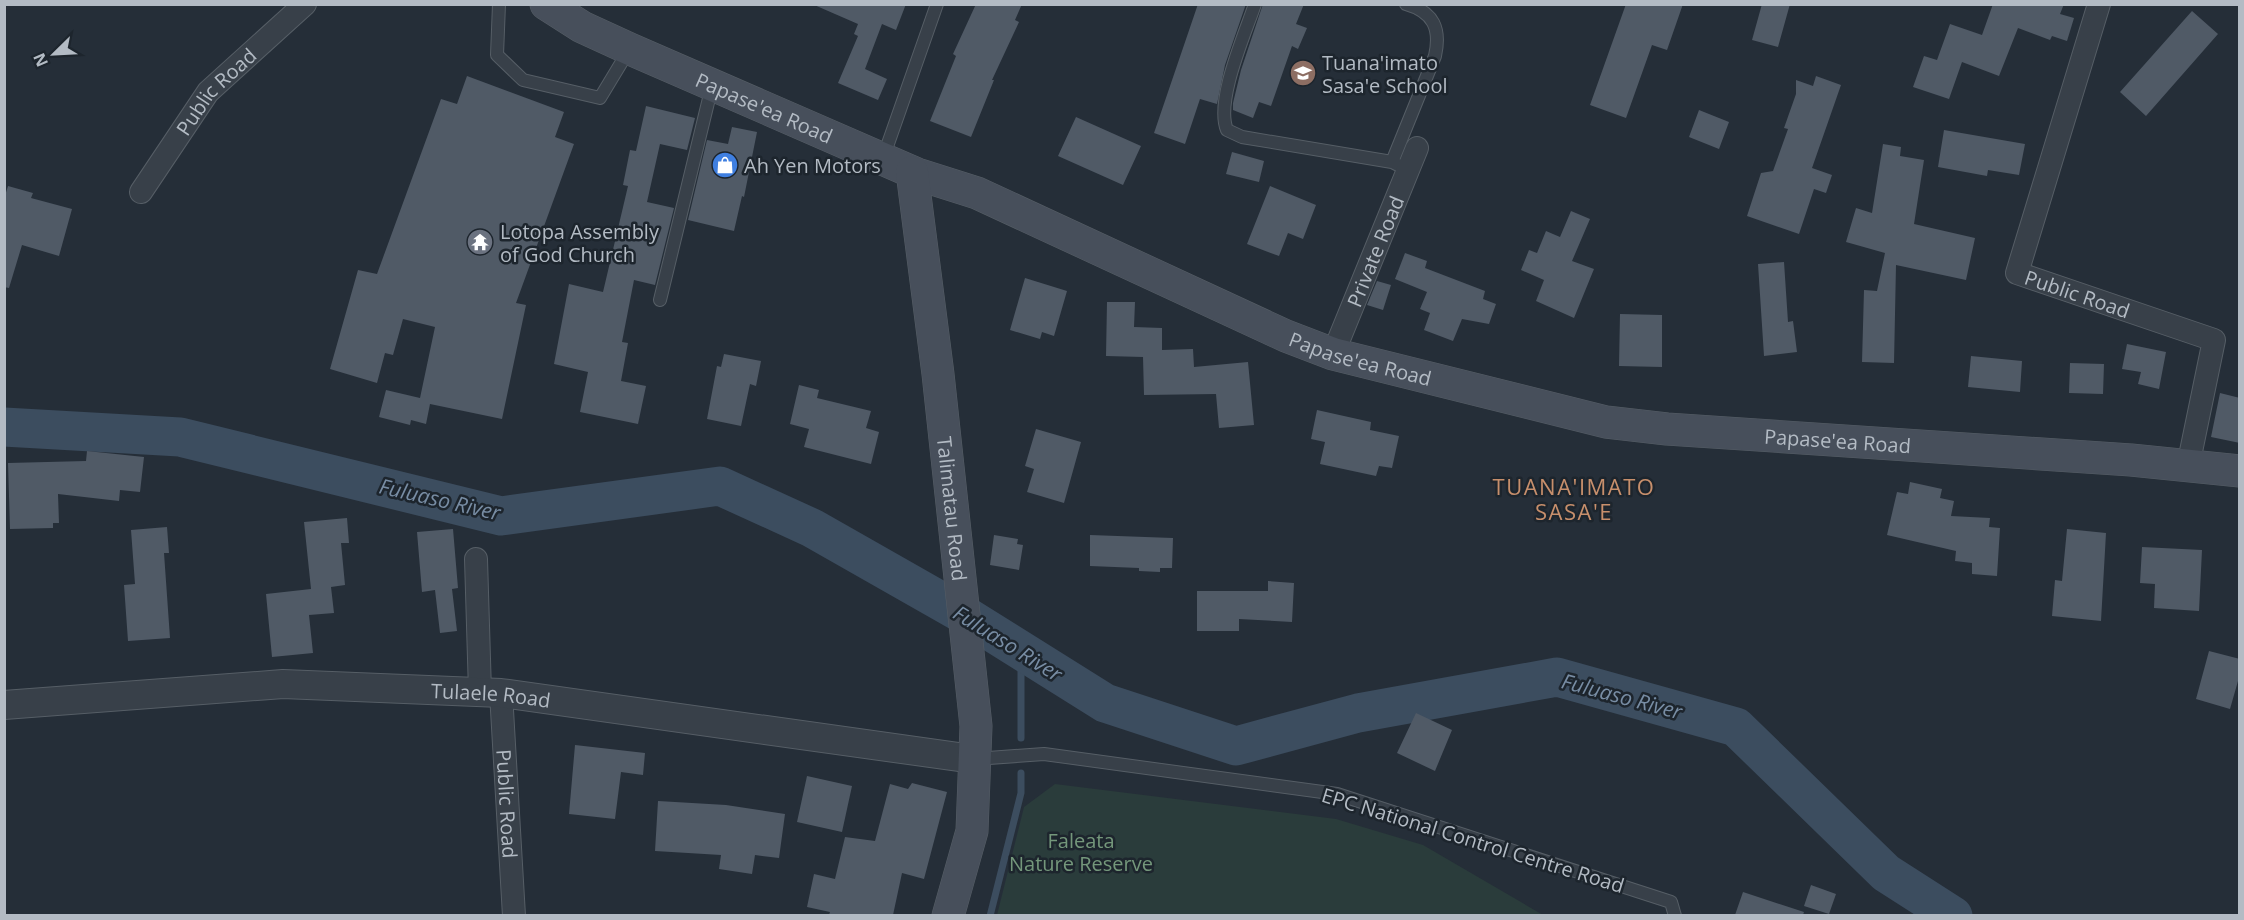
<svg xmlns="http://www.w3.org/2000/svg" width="2244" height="920" viewBox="0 0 2244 920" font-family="'Open Sans',sans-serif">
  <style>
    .green { fill: #2a3c3b }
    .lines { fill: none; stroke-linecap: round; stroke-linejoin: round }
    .stream { stroke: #3c4d5f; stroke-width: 7 }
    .river { stroke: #3c4d5f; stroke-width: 39 }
    .building { fill: #505a66 }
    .service-casing { stroke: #565e66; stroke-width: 14 }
    .minor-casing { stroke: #565e66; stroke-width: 24 }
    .tertiary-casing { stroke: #565e66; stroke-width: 30 }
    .secondary-casing { stroke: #565e66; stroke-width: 33 }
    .service { stroke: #384049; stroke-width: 12 }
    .minor { stroke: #384049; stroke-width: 22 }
    .tertiary { stroke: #384049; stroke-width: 28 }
    .secondary { stroke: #474f5b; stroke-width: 32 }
    .labels { text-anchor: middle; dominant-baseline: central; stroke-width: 5; stroke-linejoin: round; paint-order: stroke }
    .poi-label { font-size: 20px; fill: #b3bbc4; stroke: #1d252d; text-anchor: start }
    .street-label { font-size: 20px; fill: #b3bbc4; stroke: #1d252d }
    .park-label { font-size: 20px; fill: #74977b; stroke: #1d252d }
    .water-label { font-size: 21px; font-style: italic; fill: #788da4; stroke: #1d252d }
    .quarter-label { font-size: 22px; letter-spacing: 1.5px; fill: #c78f6c; stroke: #1d252d }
  </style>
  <rect width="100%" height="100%" fill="#252e38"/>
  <path class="green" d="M1055 784 1336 819 1423 845 1543 915H997L1024 807Z"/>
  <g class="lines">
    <path class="stream" d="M1021 738V651
      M990 916 1021 793V773"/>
    <path class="river" d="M4 427 180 437 501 516 720 486 812 528 958 611 1105 703 1236 746 1358 713 1557 677 1736 727 1886 873 1953 916"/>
  </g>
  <path class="building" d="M812 4H906L896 30 882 24 865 69 887 79 878 100 838 83 858 36 854 34 858 24Z
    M976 4H1022L1015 20 1019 22 992 80H994L971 137 930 121 956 56 953 54Z
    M1198 4H1246L1225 65 1217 104 1200 99 1185 144 1154 133Z
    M1263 4H1304L1296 24 1307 28 1298 49 1292 46 1271 106 1259 102 1253 118 1233 110V103L1241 70Z
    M1626 4H1683L1667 50 1652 45 1626 118 1590 105Z
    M1762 4H1790L1778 47 1752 40Z
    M1993 4H2064L2060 14 2074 18 2067 41 2052 36 2050 40 2018 28 1999 76 1962 62 1949 99 1913 87 1924 56 1937 60 1950 24 1982 35Z
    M2192 11 2218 34 2146 116 2120 92Z
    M467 76 564 112 555 137 574 144 516 303 526 305 502 419 430 404 426 424 411 420 410 425 379 417 386 390 420 398 435 327 403 319 393 355 385 353 377 383 330 369 358 270 377 274 441 99 457 104Z
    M1816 76 1841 85 1812 168 1832 175 1826 193 1814 189 1799 234 1747 216 1761 173 1773 171 1788 129 1784 128 1796 94V80L1813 86Z
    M646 106 695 118 687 150 660 144 647 202 674 208 655 285 634 280 622 342 628 343 621 381 646 386 638 424 580 412 588 372 554 364 569 284 603 292 628 186 623 185 630 150 636 151Z
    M1699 110 1729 122 1719 149 1689 137Z
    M1076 117 1141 146 1123 185 1058 156Z
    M732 127 757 132 744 197 742 196 734 231 688 220 707 140 728 144Z
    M1944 130 2025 144 2019 175 1988 170 1987 176 1938 167Z
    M1883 144 1901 147 1900 156 1924 160 1914 224 1975 238 1966 280 1896 265 1894 363 1862 362 1864 290 1877 291 1885 253 1846 242 1856 208 1872 213Z
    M1232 152 1264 161 1259 182 1226 174Z
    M8 186 33 193 31 198 72 209 59 256 22 245 9 288 4 287V199Z
    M1270 186 1316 205 1303 239 1288 233 1279 256 1247 244Z
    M1571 211 1590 219 1572 261 1594 269 1574 318 1536 301 1544 280 1521 270 1529 250 1537 253 1546 231 1560 237Z
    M1405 253 1427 261 1425 268 1485 291 1483 299 1496 304 1489 324 1462 319 1453 341 1424 330 1430 313 1420 309 1427 292 1395 279Z
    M1784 262 1788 322 1793 321 1797 352 1764 356 1758 264Z
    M1025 278 1067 291 1054 336 1042 332 1040 339 1010 330Z
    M1377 281 1391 285 1383 310 1367 305Z
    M1107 302H1135L1134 327 1162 328V350L1193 349 1194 367 1248 362 1254 425 1219 428 1216 394 1144 395 1143 357 1106 356Z
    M1620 314 1662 315V367L1619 366Z
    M2127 344 2166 352 2159 389 2138 384 2141 372 2122 369Z
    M724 354 761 361 756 386 750 384 741 426 707 419 717 366 721 367Z
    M1971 356 2022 361 2020 392 1968 387Z
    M2070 363 2104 364 2103 394 2069 393Z
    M799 385 819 390 817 398 871 411 866 428 879 432 871 464 804 447 809 429 790 424Z
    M2220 393 2240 398V443L2211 437Z
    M1317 410 1371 422 1370 430 1399 436 1392 468 1379 466 1376 476 1320 464 1325 442 1311 439Z
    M1036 429 1081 442 1064 503 1027 492 1034 469 1025 466Z
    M87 451 144 457 140 492 120 490 119 501 58 494 59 523H53V528L10 529 8 463 86 461Z
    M1910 482 1942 489 1940 498 1954 501 1951 516 1990 518 1989 527 2000 528 1997 576 1972 574V563L1955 561 1956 551 1887 535 1897 492 1908 494Z
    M347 518 349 543H341L345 585 331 587 334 613 309 615 313 653 272 657 266 594 311 589 304 522Z
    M167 527 169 553H164L170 638 128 641 124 585 135 584 131 530Z
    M453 529 458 588 452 589 457 631 440 633 435 590 422 592 417 532Z
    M2067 529 2106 533 2101 621 2052 616 2055 580 2062 581Z
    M994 535 1018 539 1017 544 1023 545 1019 570 990 565Z
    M1090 535 1173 538 1172 568H1160V572L1139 571V568L1090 566Z
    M2142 547 2202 550 2199 611 2154 608 2155 584 2140 583Z
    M1268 581 1294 583 1292 622 1239 619V631H1197V591H1268Z
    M2209 651 2240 659V674L2230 709 2196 699Z
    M1416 713 1452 730 1435 771 1397 753Z
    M575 745 645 753 643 775 621 772 615 819 569 814Z
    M807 776 852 786 842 832 797 822Z
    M912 783 947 792 924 879 902 873 893 915H829L830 912 807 907 814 874 835 879 845 837 875 841 890 784 908 789Z
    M658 801 726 805 785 814 779 858 755 855 752 874 719 869 721 855 655 851Z
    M1811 885 1836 894 1829 914 1804 906Z
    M1743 892 1804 912 1803 915H1735Z"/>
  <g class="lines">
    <defs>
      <path id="service" d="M499 4 497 55 523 80 600 98 629 50
        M1255 4C1245 34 1215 101 1227 130L1242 137 1392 162 1408 170
        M883 158 937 4
        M1392 162 1435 56C1441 29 1434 12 1406 4
        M660 300 712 86
        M975 759 1044 754 1337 794 1671 902 1675 916"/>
      <g id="minor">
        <path id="s1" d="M2099 4 2017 273 2214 340 2188 466"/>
        <path id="s2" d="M141 192 208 92 305 4"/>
        <path id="s3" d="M1333 354 1417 148"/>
        <path d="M476 559 480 692"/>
        <path id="s4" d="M501 693 514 916"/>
      </g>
      <g id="tertiary">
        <path id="s5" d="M4 705 283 684 501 693 973 759"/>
      </g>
      <g id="secondary">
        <path id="s6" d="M546 4 582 27 630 49 917 174 977 193 1286 336 1333 354 1606 422 1667 429 2131 460 2240 471"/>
        <path id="s7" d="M912 172 938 374 976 726 972 831 948 916"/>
      </g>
    </defs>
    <use href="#service" class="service-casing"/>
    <use href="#minor" class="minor-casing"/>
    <use href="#tertiary" class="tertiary-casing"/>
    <use href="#secondary" class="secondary-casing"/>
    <use href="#service" class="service"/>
    <use href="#minor" class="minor"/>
    <use href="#tertiary" class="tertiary"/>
    <use href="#secondary" class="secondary"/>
  </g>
  <defs>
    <symbol id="school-disc" viewBox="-11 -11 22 22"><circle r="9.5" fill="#8d6e63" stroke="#1d252d"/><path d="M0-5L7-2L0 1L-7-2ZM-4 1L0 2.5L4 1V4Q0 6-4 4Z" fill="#fff"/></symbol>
    <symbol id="shop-disc" viewBox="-11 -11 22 22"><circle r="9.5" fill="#3f7fe0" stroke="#1d252d"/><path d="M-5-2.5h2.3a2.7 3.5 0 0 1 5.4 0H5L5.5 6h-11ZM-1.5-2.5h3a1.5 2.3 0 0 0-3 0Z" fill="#fff"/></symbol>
    <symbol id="temple-disc" viewBox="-11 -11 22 22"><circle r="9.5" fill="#6b7280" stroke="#1d252d"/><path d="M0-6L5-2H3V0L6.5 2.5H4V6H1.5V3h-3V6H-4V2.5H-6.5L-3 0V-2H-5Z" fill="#fff"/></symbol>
  </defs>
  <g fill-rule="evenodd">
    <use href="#school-disc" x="1288" y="58" width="30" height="30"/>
    <use href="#shop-disc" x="710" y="150" width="30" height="30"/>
    <use href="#temple-disc" x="465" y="227" width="30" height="30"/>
  </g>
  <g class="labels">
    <g class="poi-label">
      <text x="1322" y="62">Tuana'imato<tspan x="1322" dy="23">Sasa'e School</tspan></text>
      <text x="744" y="165">Ah Yen Motors</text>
      <text x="500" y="231">Lotopa Assembly<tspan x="500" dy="23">of God Church</tspan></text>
    </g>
    <g class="street-label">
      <text stroke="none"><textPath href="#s2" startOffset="126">Public Road</textPath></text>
      <text stroke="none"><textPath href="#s6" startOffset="242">Papase'ea Road</textPath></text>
      <text stroke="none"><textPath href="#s3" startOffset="111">Private Road</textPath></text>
      <text stroke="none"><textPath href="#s1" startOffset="345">Public Road</textPath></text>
      <text stroke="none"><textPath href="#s6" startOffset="890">Papase'ea Road</textPath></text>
      <text stroke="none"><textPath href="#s6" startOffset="1376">Papase'ea Road</textPath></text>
      <text stroke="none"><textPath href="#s7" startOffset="339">Talimatau Road</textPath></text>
      <text stroke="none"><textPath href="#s5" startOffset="488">Tulaele Road</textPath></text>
      <text stroke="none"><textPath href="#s4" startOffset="111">Public Road</textPath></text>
      <text transform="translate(1473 840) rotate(17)">EPC National Control Centre Road</text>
    </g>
    <g class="park-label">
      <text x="1081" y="840">Faleata<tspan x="1081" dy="23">Nature Reserve</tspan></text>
    </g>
    <g class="water-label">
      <text transform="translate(440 499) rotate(13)">Fuluaso River</text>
      <text transform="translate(1008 643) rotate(32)">Fuluaso River</text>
      <text transform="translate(1622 696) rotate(15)">Fuluaso River</text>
    </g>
    <g class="quarter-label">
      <text x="1574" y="486">TUANA'IMATO<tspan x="1574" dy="25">SASA'E</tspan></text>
    </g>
  </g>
  <rect width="2244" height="920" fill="none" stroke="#b3bbc4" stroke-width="12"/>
  <g transform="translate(54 54) rotate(246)" stroke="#1d252d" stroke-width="4.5" paint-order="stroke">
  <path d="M0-4.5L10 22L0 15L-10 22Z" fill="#b3bbc4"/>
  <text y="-9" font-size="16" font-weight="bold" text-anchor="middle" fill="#b3bbc4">N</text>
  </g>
</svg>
